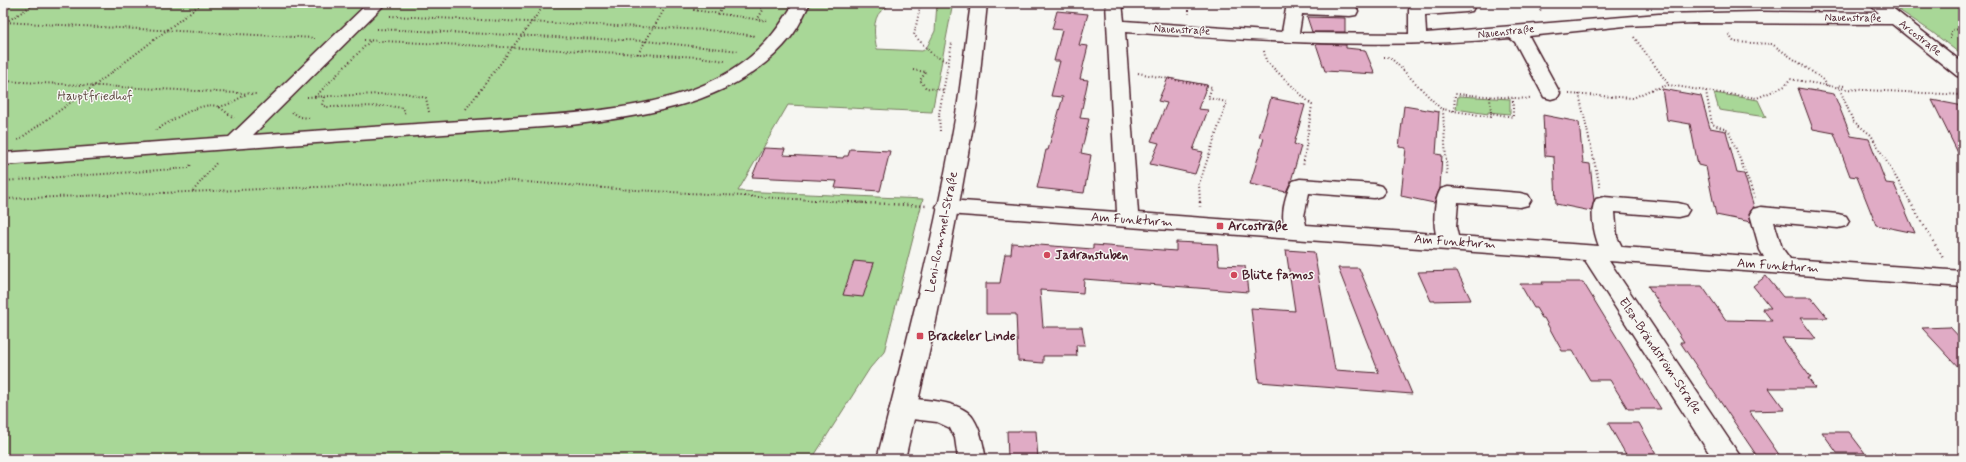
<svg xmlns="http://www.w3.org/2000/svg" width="1966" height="462" viewBox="0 0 1966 462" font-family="Mynerve,sans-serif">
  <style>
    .built { fill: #efe0e4 }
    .green { fill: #a8d797; stroke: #797b61 }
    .building { fill: #e0abc5; stroke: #4a1f2b }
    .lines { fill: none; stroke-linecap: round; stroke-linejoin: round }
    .minor-casing { stroke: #4a1f2b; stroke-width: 3 }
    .major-casing { stroke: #4a1f2b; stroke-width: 3 }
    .path-far1 { stroke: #4a1f2b; stroke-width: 2; stroke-dasharray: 1 2.5; stroke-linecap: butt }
    .path { stroke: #4a1f2b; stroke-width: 2.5; stroke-dasharray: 1 3.5; stroke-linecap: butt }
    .minor { fill: #f6f6f2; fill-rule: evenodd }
    .major { fill: #f6f6f2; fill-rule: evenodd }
    .poi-dot { fill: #d1495b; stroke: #f6f6f2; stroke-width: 1.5 }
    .labels { text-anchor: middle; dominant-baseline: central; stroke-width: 3; stroke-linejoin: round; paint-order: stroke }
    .far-street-label { font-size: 11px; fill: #4a1f2b; stroke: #f6f6f2 }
    .park-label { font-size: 13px; fill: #624d46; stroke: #f6f6f2 }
    .street-label { font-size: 13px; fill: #4a1f2b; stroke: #f6f6f2 }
    .poi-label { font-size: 13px; font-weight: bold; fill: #4a1f2b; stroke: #f6f6f2; text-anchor: start }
  </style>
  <rect width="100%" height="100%" fill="#f6f6f2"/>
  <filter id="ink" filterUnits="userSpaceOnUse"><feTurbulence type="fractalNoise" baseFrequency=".025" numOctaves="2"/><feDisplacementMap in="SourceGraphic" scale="8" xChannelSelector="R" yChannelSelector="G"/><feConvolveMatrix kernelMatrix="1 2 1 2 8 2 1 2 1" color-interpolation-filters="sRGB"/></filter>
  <g filter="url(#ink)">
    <path class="built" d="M1889 3H1963V7L1890 4Z"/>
    <path class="green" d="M3 3H892C889 6 885 8 881 11 872 19 874 38 877 49L922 51 926 49 935 31 937 3H953L932 112 788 105 738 191 923 199 884 352 870 368 812 459H3Z
      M1890 4 1963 7V56L1932 32Z
      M1714 93 1758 100 1766 117 1719 110Z
      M1458 96 1510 99V114L1488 112V114L1456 109Z"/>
    <path class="building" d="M1057 11 1088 14 1079 45 1088 46 1080 79 1088 80 1080 118 1089 119 1081 153 1091 155 1084 193 1037 188 1046 150H1048L1063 97 1051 96 1060 61H1054L1062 30 1052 29Z
      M1307 17 1345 18V32H1312Z
      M1316 44 1346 45V48L1365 50 1375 74 1325 71Z
      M1168 78 1207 85 1198 109 1208 110 1193 150 1203 152 1195 174 1150 164 1159 143 1151 141 1167 103 1158 101Z
      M1798 88 1834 94 1851 136 1869 139 1886 183 1894 184 1915 233 1876 225 1857 177 1850 176 1834 133 1813 129Z
      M1662 89 1701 96 1710 128 1726 131 1737 173 1744 174 1754 207 1749 213 1751 222 1716 215 1706 167 1698 165 1690 124 1667 120Z
      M1271 98 1305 105 1294 144 1301 146 1291 181 1286 192 1250 184 1264 138 1259 137Z
      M1932 100 1963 106V163Z
      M1404 106 1439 112 1436 154 1442 155 1440 188 1434 203 1401 196 1406 148 1399 147Z
      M1543 115 1579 122 1583 163 1590 164 1594 201 1591 211 1556 204 1554 157 1545 156Z
      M764 148 785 149 783 155 843 158 844 156H848L850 149 890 151 880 191 835 188 837 181 752 177Z
      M1176 242 1217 244 1219 265 1245 266 1248 292 1084 279 1083 293 1040 290 1043 327H1082L1085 345H1076L1077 356H1043V363L1018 361 1016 314H986V283H1000L1005 254H1011L1012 243 1093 249V245L1176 251Z
      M1286 250 1314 252 1335 370 1379 373 1338 268H1359L1412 394 1259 382 1251 308 1295 311Z
      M854 261 874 263 863 297 843 295Z
      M1457 271 1471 300 1431 301 1418 272Z
      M1766 276 1783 297H1811L1828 318H1800L1816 339 1782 338 1811 378H1808L1815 388H1769L1785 410 1749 411 1782 459H1759L1680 342H1684L1648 286H1702L1726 320 1772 321 1762 308H1771L1753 286Z
      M1542 282H1583L1661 409H1628L1610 380H1590L1573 351H1562L1544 318H1542L1536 308H1534L1520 284H1543Z
      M1950 327 1963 341V372L1922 328Z
      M1608 423H1639L1659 459 1628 458Z
      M1007 431H1036L1038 459H1008Z
      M1822 432H1849L1865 453H1837Z"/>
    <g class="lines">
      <defs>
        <path id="minor" d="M368 3H386L253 135C327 130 402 125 476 120 554 114 660 114 729 72 760 53 775 34 794 3H810C804 14 799 27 791 37 738 103 649 115 571 125L3 165V153L229 137Z
          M1106 3H1122L1124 21 1282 32 1286 9 1288 5 1294 4 1350 6 1356 7 1358 11 1356 15 1350 16 1302 14 1299 33 1409 34V10L1411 6 1417 5 1470 3 1474 7 1472 11 1466 12 1425 15 1426 33 1659 14 1760 12 1879 13 1868 3H1886L1963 63V77L1957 76 1892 24 1693 23 1625 26 1529 36 1560 93 1558 97 1551 99 1544 97 1542 93 1515 42 1510 38C1381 50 1253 41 1125 32L1138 213 1284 224C1281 212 1286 192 1293 181L1300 179 1374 184 1381 186 1385 191 1381 196 1374 198 1309 193 1304 216 1306 225 1436 234C1433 222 1434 200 1441 189L1448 187 1520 193 1528 195 1531 200 1528 205 1520 207 1458 202 1456 227 1458 236 1599 246C1594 234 1589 210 1596 199L1604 197 1678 203 1686 205 1689 210 1686 215 1678 217 1615 212 1617 237 1622 247 1764 257 1760 250 1750 214 1753 209 1761 207 1838 214 1846 216 1849 221 1846 226 1838 228 1774 222 1782 248 1790 259 1963 271V287L1609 261 1742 459H1713L1585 260 947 214 939 212 936 207 939 202 947 200 1117 212Z
          M903 398C922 400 961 400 973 418 981 430 983 445 986 459H958L955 438 950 428 937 422 903 418 894 415 890 408 894 401Z"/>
        <path id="major" d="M971 3H987L977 103 961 193 935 326 905 459H877C907 341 938 222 958 102 963 69 966 36 971 3Z"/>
      </defs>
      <use href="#minor" class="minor-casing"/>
      <use href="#major" class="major-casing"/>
      <path class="path-far1" d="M697 3 694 10 768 21
        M756 3 763 10 757 20
        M921 3 914 35 933 55 948 62
        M1189 3V14
        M1538 3 1541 12
        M1533 5 1539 6
        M718 14 724 3
        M390 16 708 30 756 36
        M3 22 315 38
        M3 24 36 3
        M377 29 645 41 740 51
        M1729 35 1734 42 1772 44 1824 80 1827 86
        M1634 37 1669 85
        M1951 39V30L1963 29
        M364 40 700 57 725 61
        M1264 51 1266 61 1312 105 1303 167
        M638 54 668 3
        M1384 57H1390L1443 111 1447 176
        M913 70 926 72 920 80 926 88 943 90
        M1138 73 1212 87 1208 98 1227 102 1199 184 1200 203
        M3 81 256 94
        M1844 86 1838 85 1853 121 1871 135 1911 203
        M1706 91 1757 98 1785 86 1790 79 1846 89 1963 95
        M1569 94 1633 98 1650 90 1669 85 1706 91 1712 124 1729 131 1755 198
        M1579 94 1600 187
        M307 97 405 93 426 98 429 112
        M315 97 370 41
        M324 97 322 105 327 107 389 106 403 108 405 112 403 114
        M1490 97 1491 113
        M219 107 229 104 247 94
        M466 109 546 3
        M1442 109 1491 117V113L1513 117V98
        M1454 111 1455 94 1531 99
        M292 112 300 117 310 118
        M156 130C170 122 203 99 219 107 224 110 229 115 234 118
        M940 131 939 114 952 43
        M18 140 94 86 202 3
        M3 181 189 168 191 164
        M193 191 217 162
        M3 199 500 180 618 189 866 203"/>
      <path class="path" d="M848 202 927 206
        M1200 202V207
        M1910 202 1943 258"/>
      <use href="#minor" class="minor"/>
      <use href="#major" class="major"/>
    </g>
  </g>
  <g class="poi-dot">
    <rect x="1216" y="222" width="8" height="8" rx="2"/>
    <circle cx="1047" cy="255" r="4"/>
    <circle cx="1234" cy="275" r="4"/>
    <rect x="916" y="332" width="8" height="8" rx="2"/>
  </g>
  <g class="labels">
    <g class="far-street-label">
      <text transform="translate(1853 18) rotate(1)">Nauenstraße</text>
      <text transform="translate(1182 30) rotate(3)">Nauenstraße</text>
      <text transform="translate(1506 32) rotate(-6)">Nauenstraße</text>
      <text transform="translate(1920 38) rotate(38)">Arcostraße</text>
    </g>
    <g class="park-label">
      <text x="95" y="96">Hauptfriedhof</text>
    </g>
    <g class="street-label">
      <text transform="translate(1132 220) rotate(4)">Am Funkturm</text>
      <text transform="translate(942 232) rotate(-79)">Leni-Rommel-Straße</text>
      <text transform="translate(1455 242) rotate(4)">Am Funkturm</text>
      <text transform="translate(1778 266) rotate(4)">Am Funkturm</text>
      <text transform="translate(1660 356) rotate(56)">Elsa-Brändström-Straße</text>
    </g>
    <g class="poi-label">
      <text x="1228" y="226">Arcostraße</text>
      <text x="1055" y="255">Jadranstuben</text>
      <text x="1242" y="275">Blüte famos</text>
      <text x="928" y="336">Brackeler Linde</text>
    </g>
  </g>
  <rect width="1966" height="462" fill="none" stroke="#f6f6f2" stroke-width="16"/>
  <rect x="8" y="8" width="1950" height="446" fill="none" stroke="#4a1f2b" stroke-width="1.5" filter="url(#ink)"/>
</svg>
